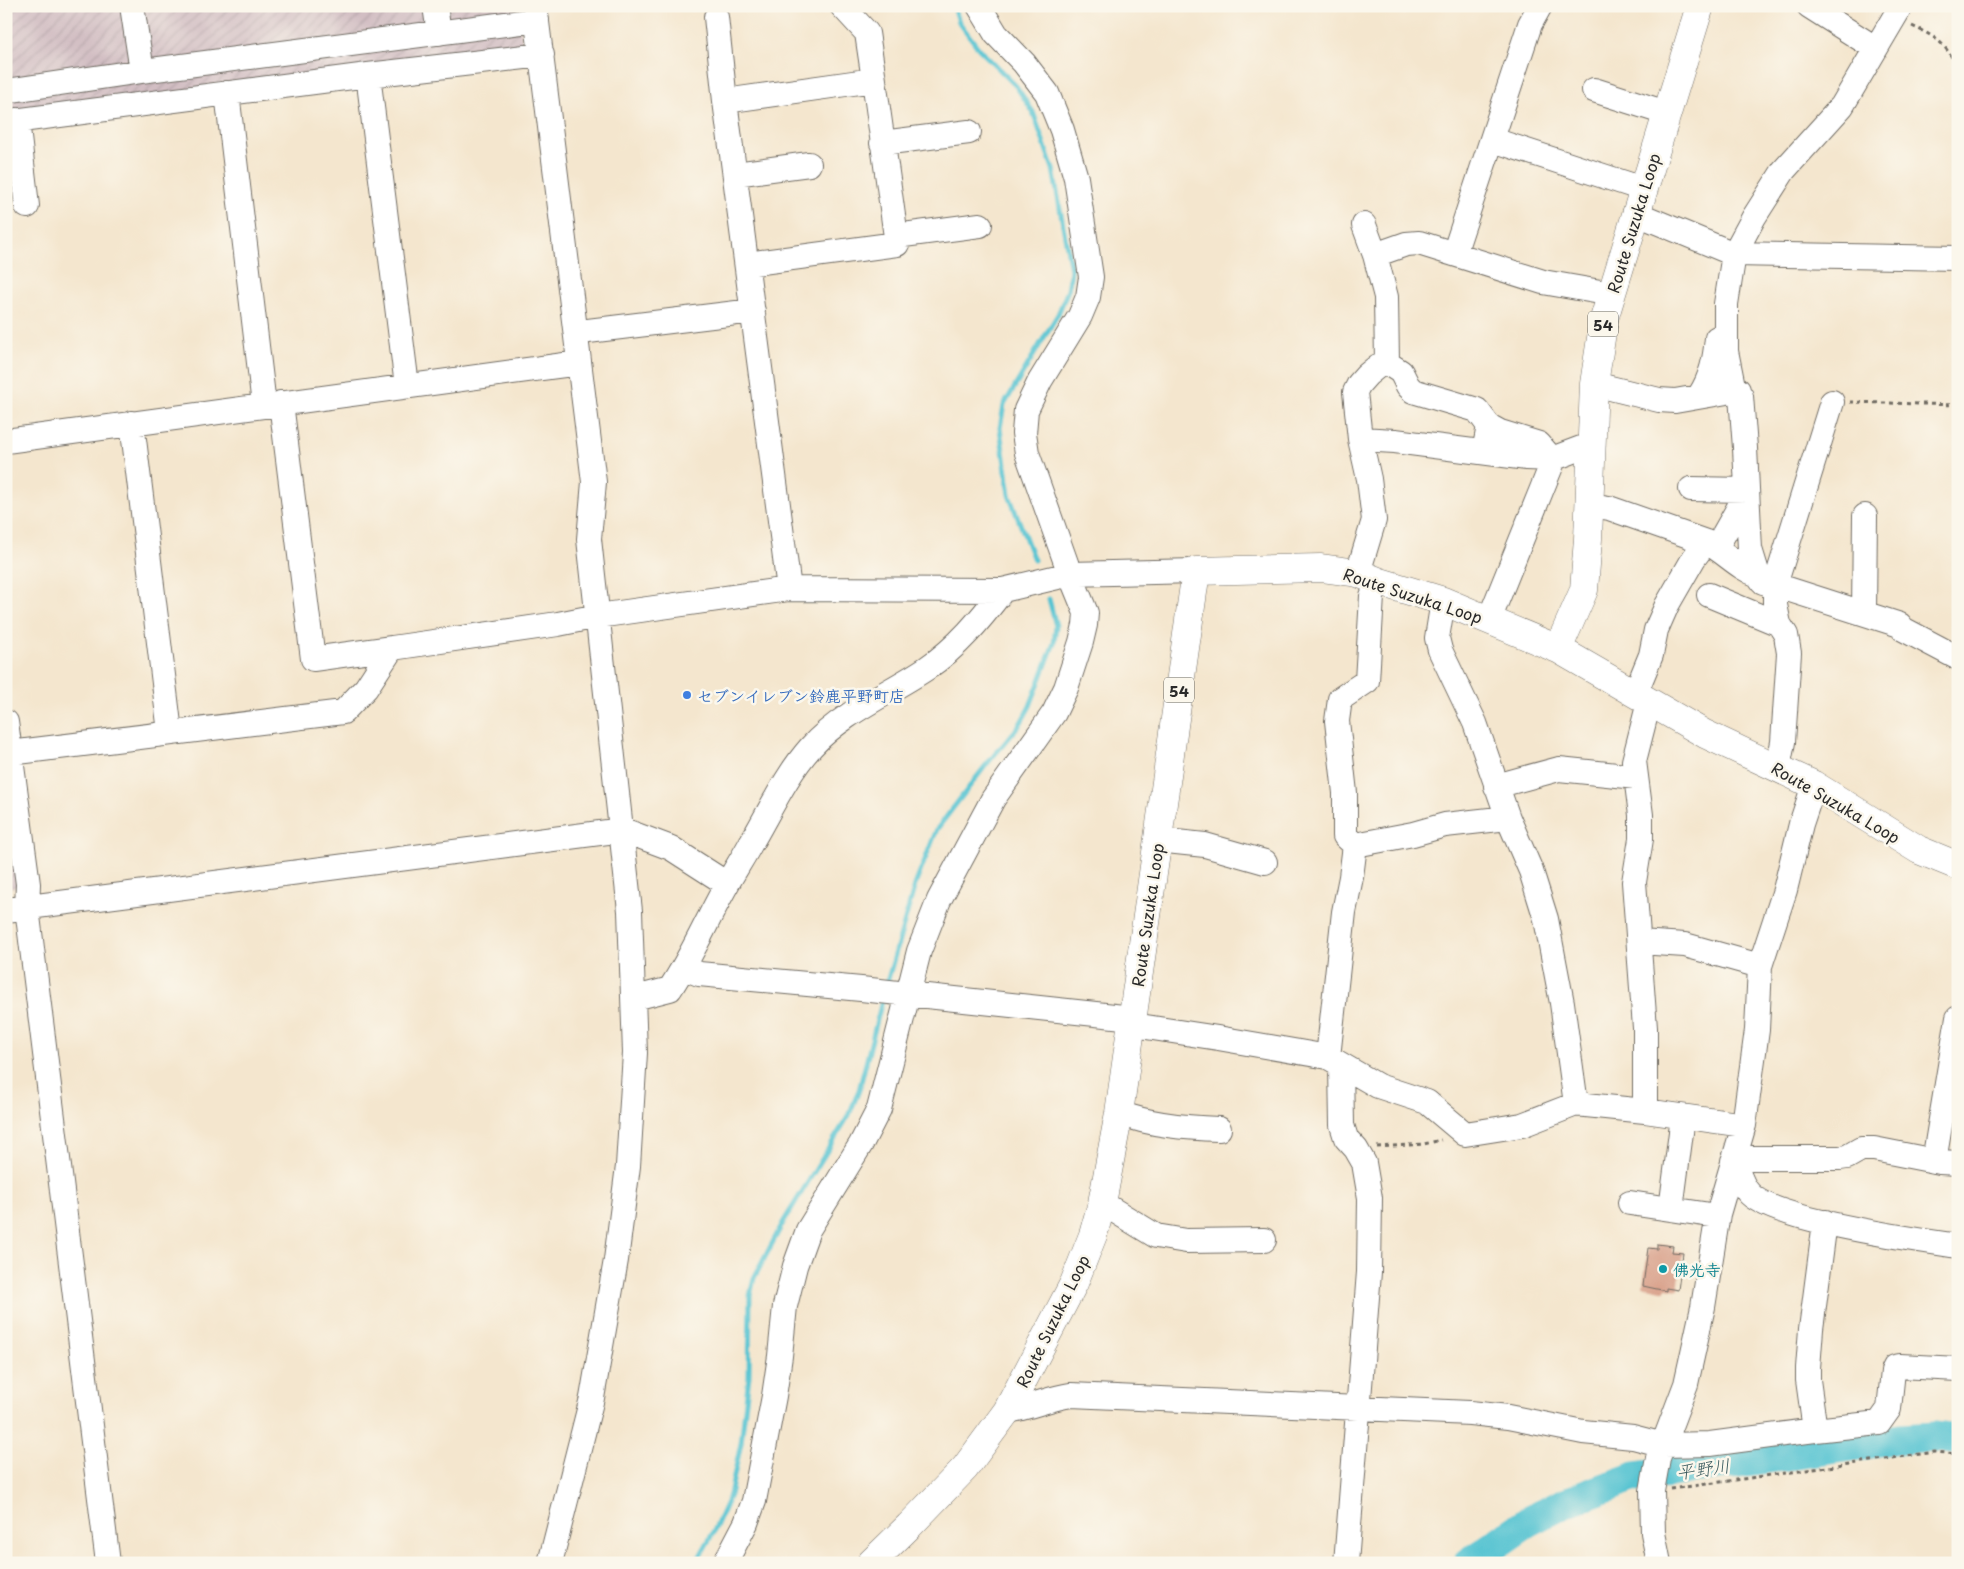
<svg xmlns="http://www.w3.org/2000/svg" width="1964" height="1569" viewBox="0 0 1964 1569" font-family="'Playpen Sans','Klee One',sans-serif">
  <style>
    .industrial { fill: url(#industrial-furrows) }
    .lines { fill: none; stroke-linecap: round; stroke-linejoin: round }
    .stream { stroke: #58c4d2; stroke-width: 5 }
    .river { stroke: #58c4d2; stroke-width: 31 }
    .building { fill: #d89f88 }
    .minor-casing { stroke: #716c64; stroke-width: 26 }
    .major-casing { stroke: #716c64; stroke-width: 29 }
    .path { stroke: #716c64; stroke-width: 3; stroke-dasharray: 4 4; stroke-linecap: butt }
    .minor { stroke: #fff; stroke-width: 24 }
    .major { stroke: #fff; stroke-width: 28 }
    .shop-dot { fill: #3f7fe0; stroke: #fbf7ec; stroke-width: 2 }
    .culture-dot { fill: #0f9aa8; stroke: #fbf7ec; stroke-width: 2 }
    .labels { text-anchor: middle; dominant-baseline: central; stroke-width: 5; stroke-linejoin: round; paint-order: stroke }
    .shield { fill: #fbf7ec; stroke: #696865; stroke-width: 1 }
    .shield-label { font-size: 15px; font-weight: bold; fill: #2b2b2b }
    .street-label { font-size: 16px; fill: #2b2b2b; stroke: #fbf7ec }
    .shop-label { font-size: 16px; font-weight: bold; fill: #366cbe; stroke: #fbf7ec; text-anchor: start }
    .culture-label { font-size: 16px; font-weight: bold; fill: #0d838f; stroke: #fbf7ec; text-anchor: start }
    .water-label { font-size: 18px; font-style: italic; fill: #38595d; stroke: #fbf7ec }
  </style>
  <defs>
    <pattern id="industrial-furrows" width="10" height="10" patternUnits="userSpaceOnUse" patternTransform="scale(1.25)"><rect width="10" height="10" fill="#d2bec3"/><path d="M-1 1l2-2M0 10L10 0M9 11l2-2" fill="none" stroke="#b4a3a8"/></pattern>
  </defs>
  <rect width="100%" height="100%" fill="#fbf7ec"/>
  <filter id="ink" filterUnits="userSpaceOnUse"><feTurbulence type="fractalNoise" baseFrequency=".02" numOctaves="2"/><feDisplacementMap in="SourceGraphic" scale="10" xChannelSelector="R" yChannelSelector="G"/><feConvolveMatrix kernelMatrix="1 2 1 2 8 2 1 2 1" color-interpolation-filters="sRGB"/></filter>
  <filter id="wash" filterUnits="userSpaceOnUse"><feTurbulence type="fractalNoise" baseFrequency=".0096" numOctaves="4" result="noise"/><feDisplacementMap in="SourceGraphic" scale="20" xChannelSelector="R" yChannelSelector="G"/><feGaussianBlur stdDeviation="1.12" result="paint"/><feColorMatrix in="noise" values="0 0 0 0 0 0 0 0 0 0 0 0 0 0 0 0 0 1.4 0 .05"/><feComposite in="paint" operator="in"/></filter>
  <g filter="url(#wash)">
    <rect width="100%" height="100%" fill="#f4e6ce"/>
    <path class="industrial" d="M6 6H518L523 49 6 115Z
      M6 796 18 887 6 888Z"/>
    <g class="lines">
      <path class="stream" d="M954 6 959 22 979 49 1016 86 1033 112 1053 169 1071 270 1068 290 1058 314 1004 405 1000 428 1009 495 1034 560
        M886 986 915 885 937 829 986 765 1019 726 1030 706 1054 643 1056 626 1049 599
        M696 1563 714 1531 730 1495 741 1443 749 1376 750 1296 754 1278 784 1221 849 1115 859 1090 883 997"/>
      <path class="river" d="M1469 1563 1528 1522 1565 1503 1635 1477 1900 1439 1936 1437 1958 1440"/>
    </g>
    <g id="blocks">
      <path class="building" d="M1657 1244 1673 1246 1672 1252 1683 1253 1678 1290 1666 1288V1291L1643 1286 1648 1248 1657 1249Z"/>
    </g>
  </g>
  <g filter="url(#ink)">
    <use href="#blocks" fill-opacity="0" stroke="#716c64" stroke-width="1"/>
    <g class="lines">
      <defs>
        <path id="minor" d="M132 6 142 71
          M435 6 439 33
          M535 6 594 482 589 539 630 911 635 1053 628 1166 616 1260 592 1398 550 1563
          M1809 6 1875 48
          M716 17 725 101
          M368 75 407 386
          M1594 90 1666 113
          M6 91 142 71 537 20
          M227 93 264 405
          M17 120 27 206
          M6 122 368 75 542 55
          M1493 140 1643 189
          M882 143 969 132
          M735 174 809 164
          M1635 213 1734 254 1958 258
          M1364 225 1375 255
          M896 236 980 225
          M1454 254 1530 24 1540 6
          M747 264 897 244 874 80
          M588 331 753 311
          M1387 363 1401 372 1408 386 1413 391 1477 410 1489 426 1484 452
          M1594 384 1659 400 1675 401 1738 390
          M1700 395C1712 376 1715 359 1717 338
          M1832 402 1775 585 1900 625 1903 629 1958 658
          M281 403 313 659 392 648
          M132 423 170 732
          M1489 426 1500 432 1539 444 1552 459
          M1360 439 1395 441 1527 458 1552 459 1592 444
          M6 441 579 363
          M1691 489 1747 490
          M1590 505 1609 508 1706 542C1725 552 1738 568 1758 575
          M1716 548 1747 493
          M1358 573 1374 520 1369 479 1360 439 1355 392 1359 384 1367 375 1378 366 1387 363 1386 297 1375 255 1406 244 1419 243 1543 282 1612 294
          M789 589 725 101 874 80 867 33 842 6
          M1709 595 1779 624
          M1443 601 1437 638 1440 650 1475 723 1508 818 1531 871 1546 919 1562 1003 1576 1104
          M1864 613 1865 516
          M1489 620 1554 459
          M1635 694 1651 655 1656 630 1667 605 1694 558 1706 542
          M6 722 28 884 27 908 108 1563
          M10 753 343 712 366 688 392 648 558 624 598 616 789 589 1003 590 1070 574 1196 571
          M1778 768 1783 742 1789 653 1786 635 1779 624 1775 605V585L1763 582 1758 575 1750 549 1745 448 1741 396 1733 386 1726 351V304L1734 254 1754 217 1784 170 1842 106 1901 6
          M1496 786 1559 769 1636 777
          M1157 840 1205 845 1265 862
          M1355 845 1345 836V793L1337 721 1340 699 1367 681 1372 596 1380 582
          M1355 845 1413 834 1445 825 1508 818
          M6 910 623 830 671 848 727 884
          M1639 942 1685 945 1760 966
          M684 968 699 974 861 989 1133 1018
          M635 998 670 989C692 956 707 920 726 886 734 871 743 858 751 843 770 811 786 775 811 747 843 712 888 694 927 668 958 647 980 620 1003 590
          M1133 1025 1218 1038 1328 1057 1378 1086 1427 1102 1465 1134 1522 1125 1576 1104 1645 1111 1744 1125
          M1328 1057 1344 912 1351 877 1355 845
          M1341 1065 1342 1125 1346 1138 1356 1149 1364 1163 1370 1198 1369 1272 1346 1563
          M1645 1111V1028L1634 882 1641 839V815L1634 761 1649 702
          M1119 1113C1151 1125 1185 1128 1219 1129
          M1733 1161C1738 1170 1741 1184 1748 1192 1770 1220 1918 1240 1958 1246
          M1733 1161 1746 1158H1840L1847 1157 1861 1149H1874L1940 1162 1958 1163
          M1934 1161 1958 1018
          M1102 1203 1156 1236 1186 1241 1264 1240
          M1630 1203 1717 1216
          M1671 1209 1683 1117
          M1007 1411C1029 1408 1049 1398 1071 1395L1470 1413 1508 1417 1583 1432 1633 1437 1664 1445 1710 1444 1815 1430 1808 1380V1368L1811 1329 1825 1222
          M1815 1430 1879 1423 1889 1409 1893 1371 1895 1367 1900 1366 1958 1369
          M725 1563 746 1523 754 1501 774 1396 780 1356 785 1306 795 1266 808 1230 861 1144 879 1109 919 951 939 900 993 799 1054 713 1066 688 1081 642 1085 625 1086 613 1070 574 1027 453 1024 433 1026 410 1040 381 1080 316 1088 297 1091 277 1076 178 1062 130 1047 93 1024 63 996 34 979 6
          M1659 1563 1653 1533 1652 1491 1658 1458 1686 1384 1703 1307 1718 1214 1744 1125 1757 1030 1760 966 1785 890 1801 824 1814 785"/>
        <path id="major" d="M1558 649 1584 590 1588 539 1594 384 1604 319 1700 6
          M871 1563 909 1526 965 1468 1007 1411 1074 1283 1093 1235 1102 1203 1119 1113 1196 571 1321 568 1358 573 1380 582 1443 601 1558 649 1705 734 1814 785 1919 850 1958 866"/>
      </defs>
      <use href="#minor" class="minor-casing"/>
      <use href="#major" class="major-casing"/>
      <path class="path" d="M1912 26C1938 38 1944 42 1958 68
        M1850 402 1958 405
        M1377 1147 1424 1144 1441 1140
        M1671 1489 1935 1452 1958 1454"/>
      <use href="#minor" class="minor"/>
      <use href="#major" class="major"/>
    </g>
  </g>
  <circle class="shop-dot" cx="687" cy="695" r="5"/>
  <circle class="culture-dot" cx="1663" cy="1269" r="5"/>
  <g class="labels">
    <g class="shield">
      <rect x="1588" y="311.5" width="30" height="25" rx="4"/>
      <rect x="1164" y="677.5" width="30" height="25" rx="4"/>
    </g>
    <g class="shield-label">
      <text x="1603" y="324">54</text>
      <text x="1179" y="690">54</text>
    </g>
    <g class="street-label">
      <text transform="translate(1633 223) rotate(-73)">Route Suzuka Loop</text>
      <text transform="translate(1413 595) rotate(18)">Route Suzuka Loop</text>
      <text transform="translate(1836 802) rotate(30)">Route Suzuka Loop</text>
      <text transform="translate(1147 915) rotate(-82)">Route Suzuka Loop</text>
      <text transform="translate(1052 1321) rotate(-64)">Route Suzuka Loop</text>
    </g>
    <g class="shop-label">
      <text x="697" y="695">セブンイレブン鈴鹿平野町店</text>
    </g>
    <g class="culture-label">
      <text x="1673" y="1269">佛光寺</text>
    </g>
    <g class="water-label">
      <text transform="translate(1703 1468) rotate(-8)">平野川</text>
    </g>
  </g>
  <rect width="1964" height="1569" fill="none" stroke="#fbf7ec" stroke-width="25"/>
</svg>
